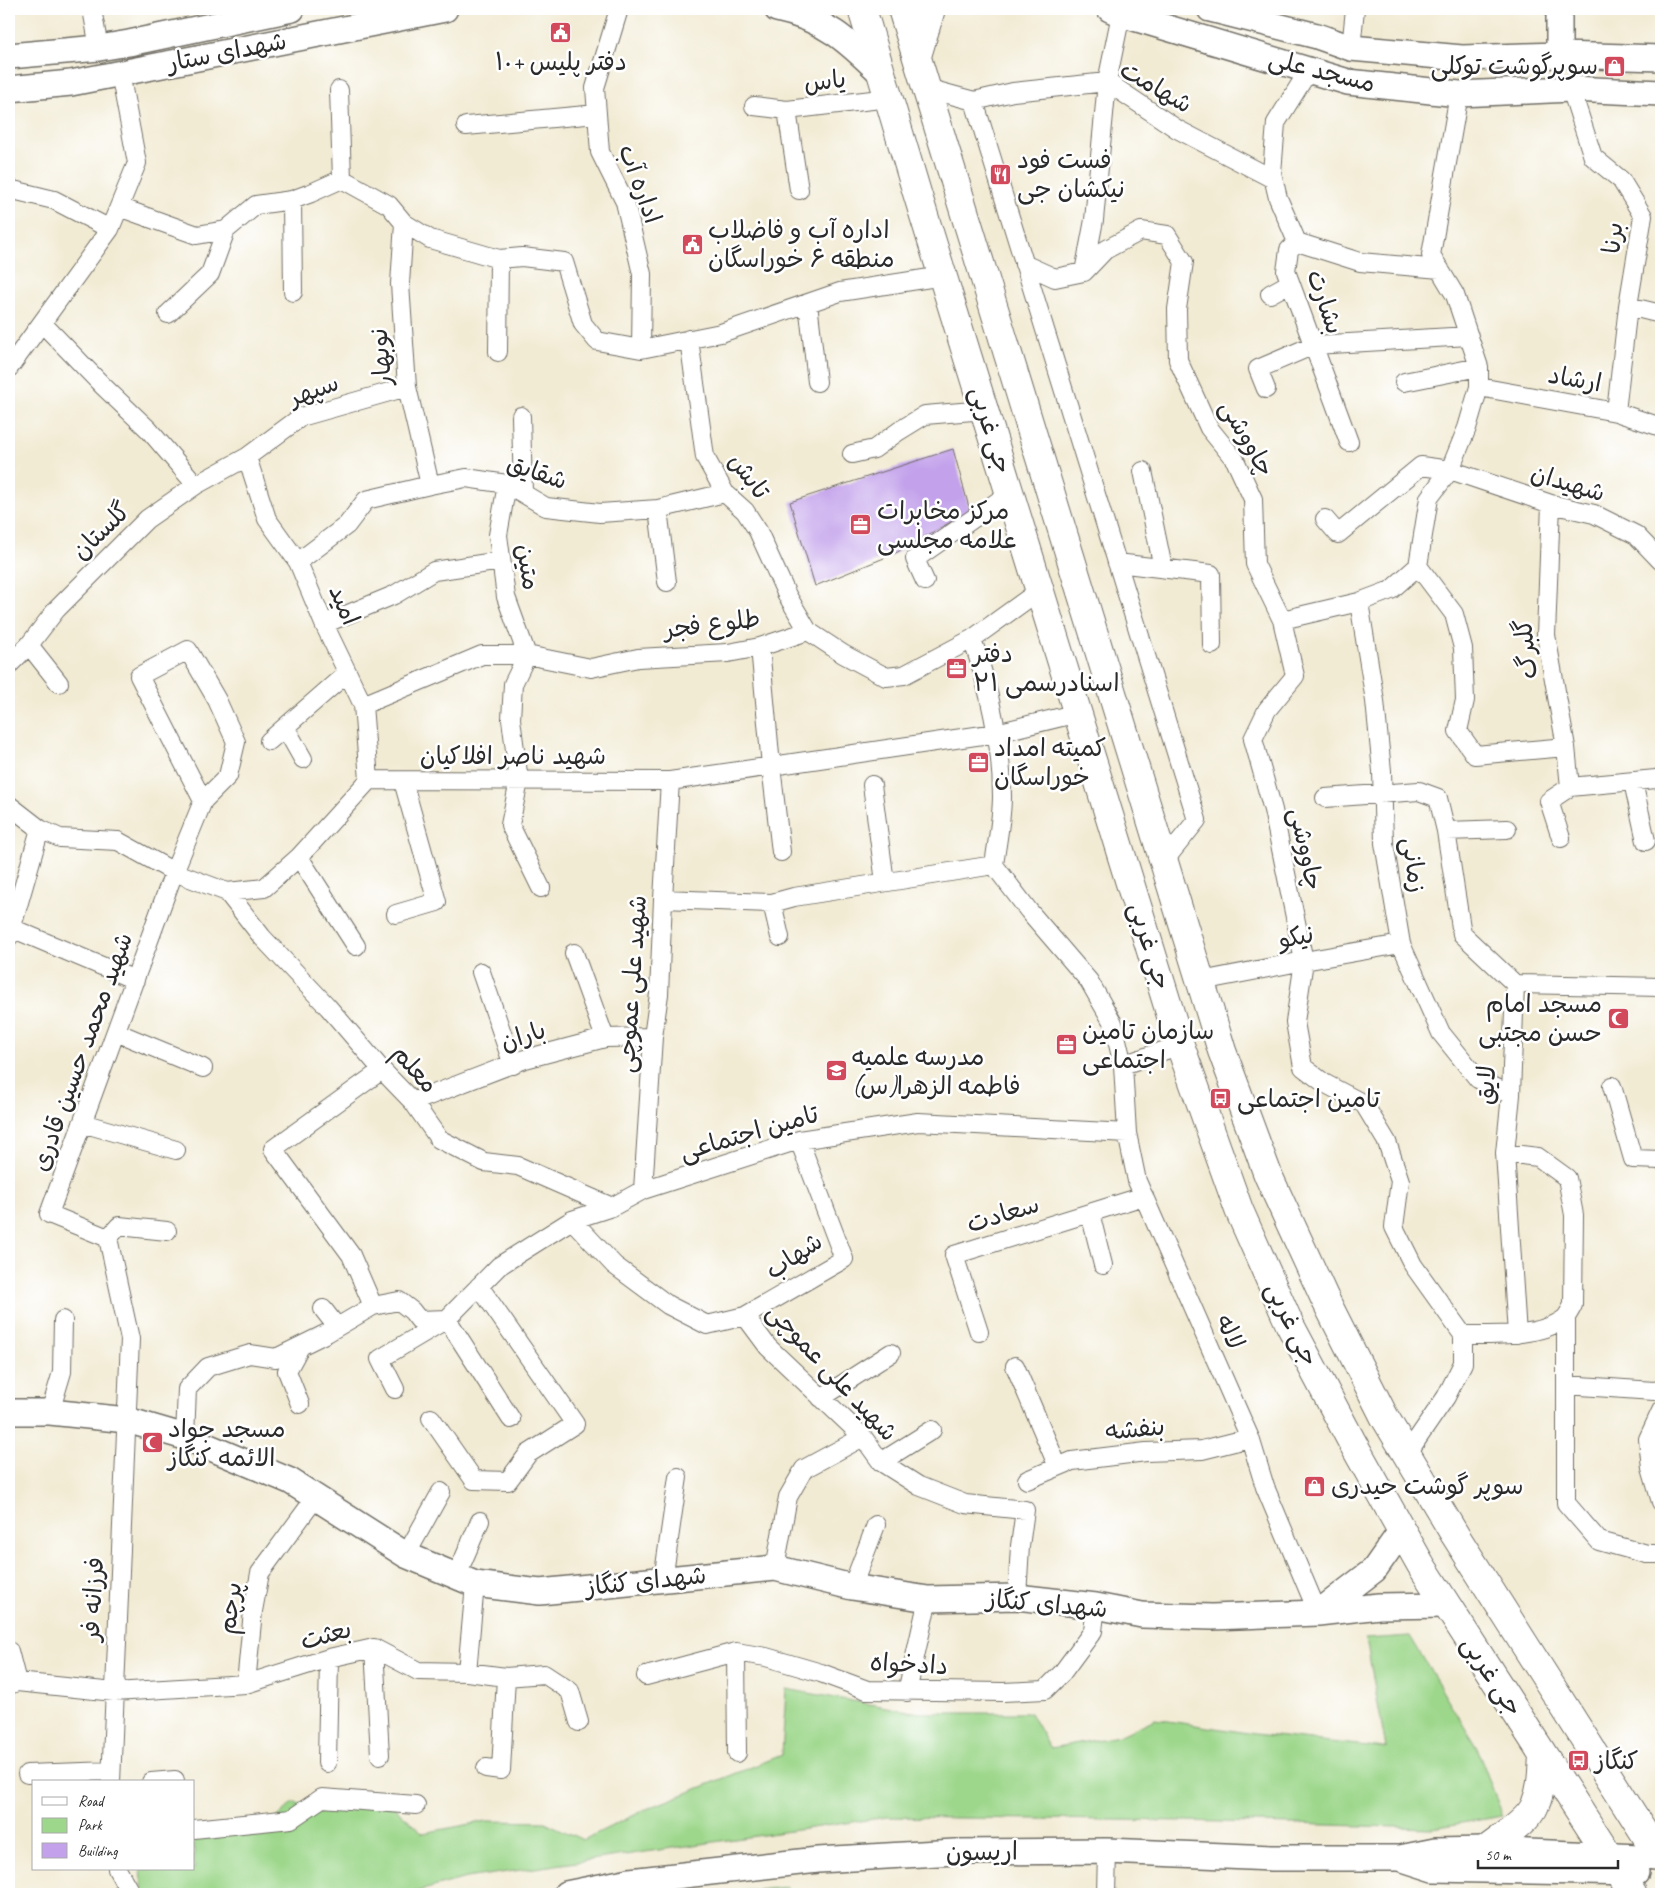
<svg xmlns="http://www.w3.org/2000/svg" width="1670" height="1903" viewBox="0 0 1670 1903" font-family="Caveat,'Playpen Sans Arabic',sans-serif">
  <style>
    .green { fill: #9dd78b; stroke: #64815b }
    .building { fill: #c3a2eb }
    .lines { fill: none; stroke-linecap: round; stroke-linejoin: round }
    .street-casing { stroke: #716e66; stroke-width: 20 }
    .secondary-casing { stroke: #716e66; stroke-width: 28 }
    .primary-casing { stroke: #716e66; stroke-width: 30 }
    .street { stroke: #fff; stroke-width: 18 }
    .secondary { stroke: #fff; stroke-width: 25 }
    .primary { stroke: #fff; stroke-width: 28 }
    .labels { text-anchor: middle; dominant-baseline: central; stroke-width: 5; stroke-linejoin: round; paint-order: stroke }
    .street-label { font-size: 25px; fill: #2b2b2b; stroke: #fff }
    .poi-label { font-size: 25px; fill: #2b2b2b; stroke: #fff; text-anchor: start }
  </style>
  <rect width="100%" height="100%" fill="#fff"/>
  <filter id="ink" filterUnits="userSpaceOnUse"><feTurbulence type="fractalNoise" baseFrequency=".02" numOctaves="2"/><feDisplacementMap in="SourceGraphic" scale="10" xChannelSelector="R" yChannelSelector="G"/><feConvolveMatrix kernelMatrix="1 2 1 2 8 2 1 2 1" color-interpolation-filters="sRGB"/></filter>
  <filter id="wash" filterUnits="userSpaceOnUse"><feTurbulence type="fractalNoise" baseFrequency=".0096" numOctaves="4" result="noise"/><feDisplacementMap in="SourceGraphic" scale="20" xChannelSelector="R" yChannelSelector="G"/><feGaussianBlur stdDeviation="1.12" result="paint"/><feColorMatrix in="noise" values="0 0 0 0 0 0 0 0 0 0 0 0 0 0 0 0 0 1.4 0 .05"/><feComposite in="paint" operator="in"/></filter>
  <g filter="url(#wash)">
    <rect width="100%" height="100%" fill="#f2ebd4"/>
    <path class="green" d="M1410 1636 1477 1748 1503 1816 1432 1828 1185 1821 887 1817 466 1878 408 1894H143L141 1869H194V1829L269 1825 293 1803 332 1806 385 1799 423 1833 487 1821 545 1822 583 1840 649 1808 782 1755 786 1689 919 1713H1030L1050 1748 1119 1736 1155 1719 1255 1734 1386 1748 1366 1639Z
      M786 1887V1894H718Z"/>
    <g id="blocks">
      <path class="building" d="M953 449 970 511 894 554 815 586 790 502Z"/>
    </g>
  </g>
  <g filter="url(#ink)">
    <use href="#blocks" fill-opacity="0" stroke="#716e66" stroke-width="1"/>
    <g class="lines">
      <defs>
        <path id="street" d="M92 9 99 48
          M619 9 595 88 600 152 625 202 642 274 641 349
          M1351 48 1355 9
          M926 88 974 101 1197 820 1164 861
          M1571 89 1593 157 1621 180 1643 216 1628 306 1616 412
          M339 90 342 179
          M974 101 1013 92 1107 82 1177 129 1273 179
          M754 106 787 110
          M466 126 597 114
          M9 189 54 200 110 229
          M799 190 787 110 889 98
          M292 200 293 292
          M119 207 197 235 226 230 256 205 292 200 311 193 342 179 389 205 404 223 430 239 499 259 522 257 564 262 583 324 597 341 641 349 721 333 840 292 943 276
          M404 223 400 284 407 387 430 485
          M1297 242 1289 250 1286 271 1349 442
          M1297 242 1278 198 1272 173 1276 123 1309 70
          M1297 242 1360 262 1440 269
          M1024 264 1055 278 1084 272 1105 250 1141 231 1167 235 1184 262 1177 309 1178 360 1209 428 1235 460 1253 499 1255 564 1282 620 1295 676 1267 710 1253 739 1273 810 1304 961 1295 1022 1303 1067 1324 1083 1364 1104 1387 1142 1400 1181 1394 1227 1413 1265 1463 1335V1363L1446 1397 1407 1454
          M1084 272 1094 220 1107 82 1121 14
          M1270 294 1290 283
          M808 303 817 382
          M1628 306 1661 314
          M168 314 210 274 226 230
          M42 323 103 386 149 430 196 485
          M689 339 705 457 725 493 745 511 758 531 787 595 808 631
          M498 352 499 259
          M9 368 110 229 137 163 120 73
          M1404 382 1479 367
          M1479 387 1616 412 1661 427
          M1266 389 1258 369 1314 345 1469 336
          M521 416 523 493
          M852 454 874 449 899 431 925 415 985 410
          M247 457 267 519 298 562 324 624 363 705 369 780
          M1143 471 1163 568
          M507 484 498 535 506 597 527 655 513 684 511 719 519 781 510 825 541 888
          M1551 504 1546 635 1566 747 1570 787
          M658 509 667 582
          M1325 519 1338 534 1421 466 1450 470 1551 504 1594 514 1636 535 1661 561
          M298 562 347 525 366 500 430 485 466 478 507 484 546 507 600 513 658 509 725 493
          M1117 563 1211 574 1212 645
          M1418 566 1454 614 1463 648 1465 700 1458 731 1475 755 1566 747
          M925 581 915 559 1010 493
          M1359 602 1375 701 1382 771 1384 843 1401 944 1441 1033 1478 1079 1511 1095
          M1282 620 1359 602 1391 590 1418 566 1429 498 1450 470 1467 428 1479 387V367L1455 295 1431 255 1459 94
          M324 624 394 595 434 571 501 561
          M972 639C989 686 1002 746 1002 796 1002 819 997 842 994 865L1029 911 1089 981 1113 1023 1123 1065 1127 1133 1137 1181 1250 1438 1265 1487 1318 1613
          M29 645 59 683
          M760 647 771 766 781 852
          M9 665 29 645 56 610 147 519 196 485 247 457 301 417 407 387
          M363 705 482 655H527L591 668 638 658 728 653 760 647 808 631 843 654 886 677 904 675 972 639 1040 590
          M285 727 303 759
          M269 741 347 673
          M1633 782 1646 841
          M872 785 885 882
          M1325 798 1419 791 1438 798 1446 831 1462 934 1515 984 1511 1095 1505 1153 1517 1334
          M9 805 40 829 60 838 118 841 174 872 227 892 264 888 299 857 369 780 670 781 996 733 1078 713
          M1446 831 1507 829
          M1561 838 1549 801 1570 787 1656 779 1661 777
          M299 857 356 946
          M227 892 262 937 328 1007 382 1070 413 1102 439 1139 484 1162 518 1166 612 1207
          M663 899 772 903 794 897 994 865
          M772 903 780 937
          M396 914 437 902 403 781
          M9 927 135 980
          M9 937 40 829
          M574 953 605 1038
          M481 972 513 1065
          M1201 981 1304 961 1401 944
          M1515 984 1661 987
          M116 1032 203 1068
          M1123 1065 1180 1045
          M1612 1086 1633 1159 1661 1160
          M413 1102 525 1059 605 1038 653 1037
          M82 1123 176 1150
          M643 1190 653 1037 659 994 663 899 670 781
          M1090 1213 1103 1265
          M572 1220 614 1265 668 1305 707 1325 745 1316 768 1347 863 1437 881 1462 919 1486 965 1504 1025 1510 1020 1546 1017 1597
          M108 1238 119 1226 167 1231
          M373 1306 351 1255 273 1149 382 1070
          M323 1309 337 1327
          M745 1316 844 1259 799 1140
          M1566 1317V1503L1599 1541 1647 1554H1661
          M979 1332 954 1255 1144 1196
          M1463 1335C1492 1335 1541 1337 1565 1318 1568 1315 1571 1309 1573 1305L1574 1215 1567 1178 1538 1157 1505 1153
          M300 1347 287 1371 300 1404
          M1015 1366 1058 1467
          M1566 1385 1654 1391 1661 1390
          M395 1389 380 1359 447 1319 511 1419
          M821 1398 891 1353
          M1661 1411 1648 1439 1651 1468 1661 1502
          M50 1412 62 1372 63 1320
          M431 1418 474 1480 508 1481 528 1454 575 1424 479 1286
          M185 1437 187 1389 208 1367 250 1354 276 1358 327 1333 373 1306 399 1301 412 1311 419 1320 447 1319 499 1266 572 1220 612 1207 643 1190 799 1140 918 1122 1127 1133
          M881 1462 932 1430
          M1027 1480 1072 1461 1146 1452 1202 1450 1250 1438
          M406 1555 441 1492
          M775 1568 788 1497 804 1469 863 1437
          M456 1577 480 1521
          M663 1580 678 1477
          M852 1587 876 1525
          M374 1648 380 1755
          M9 1651 17 1682
          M736 1652 737 1753
          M467 1672 475 1584
          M646 1676 736 1652 766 1657 821 1673 867 1690 1003 1692 1045 1690 1062 1673 1093 1631 1096 1606
          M246 1684 253 1611 260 1573 316 1497
          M9 1685 17 1682 114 1692 246 1684 329 1658 374 1648 418 1671 467 1672 506 1677 544 1674 570 1691 579 1722
          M907 1692 928 1599
          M327 1763 329 1658
          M486 1768 501 1770 506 1677
          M27 1774 111 1771
          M111 1782 130 1339 108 1238 49 1214 174 872 203 801 228 776 236 742 217 700 188 650 139 676 203 801
          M151 1782 175 1780
          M194 1829 291 1819 322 1798 416 1805
          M117 1869 131 1894
          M1106 1894 1107 1851"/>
        <path id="secondary" d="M777 9C825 19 848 41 882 74
          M1110 9 1121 14 1348 82 1459 94 1571 89 1661 93
          M1210 9 1317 36 1351 48 1462 58 1559 55 1661 58
          M1559 55V9
          M9 56 99 48 129 43 292 9
          M9 89 71 83 445 9
          M9 1412H50L127 1420 185 1437 290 1481 406 1555 475 1584 540 1592 775 1568 852 1587 928 1599 1017 1597 1096 1606 1142 1615 1212 1617 1318 1613 1379 1606 1447 1605
          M1318 1613 1374 1570 1402 1530
          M1403 1859 1434 1869 1636 1873
          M566 1894 630 1881 818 1860 955 1852 1107 1851 1272 1858H1400L1435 1851 1486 1850 1661 1858"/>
        <path id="primary" d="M862 9 917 193 1180 1045 1239 1210 1290 1325 1351 1440 1421 1565 1633 1894
          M902 9 1222 1051 1268 1175 1325 1299 1384 1416 1455 1535 1661 1859
          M917 56 931 9
          M1486 1850C1500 1839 1529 1821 1535 1805 1542 1789 1542 1772 1543 1755"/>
      </defs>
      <use href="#street" class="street-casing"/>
      <use href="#secondary" class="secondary-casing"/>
      <use href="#primary" class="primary-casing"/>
      <use href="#street" class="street"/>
      <use href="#secondary" class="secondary"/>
      <use href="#primary" class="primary"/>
    </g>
  </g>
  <defs>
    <symbol id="civic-square" viewBox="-11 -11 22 22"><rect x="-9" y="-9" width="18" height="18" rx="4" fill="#d1495b" stroke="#fff"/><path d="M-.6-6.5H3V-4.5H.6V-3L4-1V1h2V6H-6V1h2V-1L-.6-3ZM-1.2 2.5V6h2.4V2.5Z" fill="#fff"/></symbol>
    <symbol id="shop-square" viewBox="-11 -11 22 22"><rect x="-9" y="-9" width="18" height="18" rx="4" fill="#d1495b" stroke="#fff"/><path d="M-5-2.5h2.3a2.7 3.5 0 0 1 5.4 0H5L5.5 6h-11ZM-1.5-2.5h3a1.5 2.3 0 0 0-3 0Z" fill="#fff"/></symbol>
    <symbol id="restaurant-square" viewBox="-11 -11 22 22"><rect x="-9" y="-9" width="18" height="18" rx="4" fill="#d1495b" stroke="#fff"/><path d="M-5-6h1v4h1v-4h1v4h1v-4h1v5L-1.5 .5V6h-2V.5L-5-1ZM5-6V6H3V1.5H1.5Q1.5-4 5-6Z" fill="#fff"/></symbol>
    <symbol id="office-square" viewBox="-11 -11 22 22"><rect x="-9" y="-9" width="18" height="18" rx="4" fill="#d1495b" stroke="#fff"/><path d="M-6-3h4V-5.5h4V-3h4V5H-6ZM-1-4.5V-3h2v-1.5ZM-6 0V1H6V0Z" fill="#fff"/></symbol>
    <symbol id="mosque-square" viewBox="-11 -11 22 22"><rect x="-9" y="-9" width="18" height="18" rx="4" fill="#d1495b" stroke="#fff"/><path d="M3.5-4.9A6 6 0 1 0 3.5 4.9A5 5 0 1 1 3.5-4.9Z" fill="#fff"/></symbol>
    <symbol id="school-square" viewBox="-11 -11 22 22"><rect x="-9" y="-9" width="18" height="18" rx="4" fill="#d1495b" stroke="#fff"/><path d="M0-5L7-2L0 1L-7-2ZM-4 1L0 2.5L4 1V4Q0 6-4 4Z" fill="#fff"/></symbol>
    <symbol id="bus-square" viewBox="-11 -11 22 22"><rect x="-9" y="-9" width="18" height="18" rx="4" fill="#d1495b" stroke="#fff"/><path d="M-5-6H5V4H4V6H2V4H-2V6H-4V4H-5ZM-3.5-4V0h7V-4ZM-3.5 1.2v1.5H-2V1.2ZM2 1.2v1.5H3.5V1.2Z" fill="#fff"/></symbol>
  </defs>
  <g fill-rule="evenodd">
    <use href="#civic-square" x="548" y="20" width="25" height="25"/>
    <use href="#shop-square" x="1602" y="54" width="25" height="25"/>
    <use href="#restaurant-square" x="988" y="162" width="25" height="25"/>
    <use href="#civic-square" x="680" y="232" width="25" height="25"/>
    <use href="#office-square" x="848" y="512" width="25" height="25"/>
    <use href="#office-square" x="944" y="656" width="25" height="25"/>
    <use href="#office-square" x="966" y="750" width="25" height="25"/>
    <use href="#mosque-square" x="1606" y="1006" width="25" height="25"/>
    <use href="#office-square" x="1054" y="1032" width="25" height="25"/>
    <use href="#school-square" x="824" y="1058" width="25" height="25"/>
    <use href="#bus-square" x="1208" y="1086" width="25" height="25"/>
    <use href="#mosque-square" x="140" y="1430" width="25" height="25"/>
    <use href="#shop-square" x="1302" y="1474" width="25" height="25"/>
    <use href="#bus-square" x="1566" y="1748" width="25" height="25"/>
  </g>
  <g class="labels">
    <g class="street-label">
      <text transform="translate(227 52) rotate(-11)">شهدای ستار</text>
      <text transform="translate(1322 71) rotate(14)">مسجد علی</text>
      <text transform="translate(825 81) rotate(-6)">یاس</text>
      <text transform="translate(1156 87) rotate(30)">شهامت</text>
      <text transform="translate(640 184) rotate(70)">اداره آب</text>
      <text transform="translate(1613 238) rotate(-84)">برنا</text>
      <text transform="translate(1325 302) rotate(71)">بشارت</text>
      <text transform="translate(381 357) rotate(-95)">نوبهار</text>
      <text transform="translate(1575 379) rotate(10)">ارشاد</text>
      <text transform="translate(314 390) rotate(-20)">سپهر</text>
      <text transform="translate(991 430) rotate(73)">جی غربی</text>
      <text transform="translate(1247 438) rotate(60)">چاووشی</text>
      <text transform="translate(537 472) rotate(19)">شقایق</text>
      <text transform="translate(749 476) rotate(53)">تابش</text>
      <text transform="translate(1568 483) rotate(17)">شهیدان</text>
      <text transform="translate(101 531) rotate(-44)">گلستان</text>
      <text transform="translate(528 567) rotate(81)">متین</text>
      <text transform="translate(344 605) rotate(67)">امید</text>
      <text transform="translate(712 624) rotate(-7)">طلوع فجر</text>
      <text transform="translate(1526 649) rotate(-96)">گلبرگ</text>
      <text x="513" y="756">شهید ناصر افلاکیان</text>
      <text transform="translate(1306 849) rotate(78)">چاووشی</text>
      <text transform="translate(1414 865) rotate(82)">زمانی</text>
      <text transform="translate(1296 937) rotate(-11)">نیکو</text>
      <text transform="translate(1150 946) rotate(73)">جی غربی</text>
      <text transform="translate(632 984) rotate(-86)">شهید علی عموچی</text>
      <text transform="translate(523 1036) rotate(-18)">باران</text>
      <text transform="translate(82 1052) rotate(-70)">شهید محمد حسین قادری</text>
      <text transform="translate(415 1069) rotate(49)">معلم</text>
      <text transform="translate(1486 1085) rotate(-87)">لایق</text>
      <text transform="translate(749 1133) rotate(-16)">تامین اجتماعی</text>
      <text transform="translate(1003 1214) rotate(-17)">سعادت</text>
      <text transform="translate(794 1256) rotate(-34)">شهاب</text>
      <text transform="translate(1292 1324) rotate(64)">جی غربی</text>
      <text transform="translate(1230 1332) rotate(66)">لاله</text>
      <text transform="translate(832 1372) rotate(47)">شهید علی عموچی</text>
      <text transform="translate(1135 1429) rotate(-5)">بنفشه</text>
      <text transform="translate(646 1581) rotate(-6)">شهدای کنگاز</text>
      <text transform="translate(93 1599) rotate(-87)">فرزانه فر</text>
      <text transform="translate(1047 1604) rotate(5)">شهدای کنگاز</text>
      <text transform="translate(230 1608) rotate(-82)">پرچم</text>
      <text transform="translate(326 1635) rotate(-15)">بعثت</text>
      <text transform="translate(909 1664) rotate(3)">دادخواه</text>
      <text transform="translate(1492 1676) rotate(57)">جی غربی</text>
      <text transform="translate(982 1852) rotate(-1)">اریسون</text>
    </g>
    <g class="poi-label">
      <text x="561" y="62" text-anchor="middle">دفتر پلیس +۱۰</text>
      <text x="1598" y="66" text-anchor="end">سوپرگوشت توکلی</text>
      <text x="1017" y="160">فست فود<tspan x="1017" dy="29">نیکشان جی</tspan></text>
      <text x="708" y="230">اداره آب و فاضلاب<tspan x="708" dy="29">منطقه ۶ خوراسگان</tspan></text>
      <text x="877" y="511">مرکز مخابرات<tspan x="877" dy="29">علامه مجلسی</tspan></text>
      <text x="973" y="654">دفتر<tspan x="973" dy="29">اسنادرسمی ۲۱</tspan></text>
      <text x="994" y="748">کمیته امداد<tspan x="994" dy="29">خوراسگان</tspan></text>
      <text x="1602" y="1004" text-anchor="end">مسجد امام<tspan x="1602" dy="29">حسن مجتبی</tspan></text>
      <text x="1082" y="1031">سازمان تامین<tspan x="1082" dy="29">اجتماعی</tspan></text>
      <text x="852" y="1057">مدرسه علمیه<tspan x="852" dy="29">فاطمه الزهرا(س)</tspan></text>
      <text x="1237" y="1099">تامین اجتماعی</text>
      <text x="168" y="1429">مسجد جواد<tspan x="168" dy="29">الائمه کنگاز</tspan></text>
      <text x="1331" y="1486">سوپر گوشت حیدری</text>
      <text x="1595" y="1761">کنگاز</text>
    </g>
  </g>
  <rect width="1670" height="1903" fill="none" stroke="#fff" stroke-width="30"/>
  <rect x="32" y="1780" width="162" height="90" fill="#ffffff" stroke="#aaaaaa"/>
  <rect x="42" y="1797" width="25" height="8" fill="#ffffff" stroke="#aaaaaa"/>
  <text x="78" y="1806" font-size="15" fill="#2b2b2b">Road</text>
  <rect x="42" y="1818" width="25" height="15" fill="#9dd78b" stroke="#aaaaaa"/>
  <text x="78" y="1830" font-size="15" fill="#2b2b2b">Park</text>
  <rect x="42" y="1843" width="25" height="15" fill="#c3a2eb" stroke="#aaaaaa"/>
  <text x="78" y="1856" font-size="15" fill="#2b2b2b">Building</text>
  <path d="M1478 1860v8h140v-8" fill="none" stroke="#2b2b2b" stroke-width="2.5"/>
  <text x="1485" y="1860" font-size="15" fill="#2b2b2b" stroke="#ffffff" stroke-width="4" paint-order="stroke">50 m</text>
</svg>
